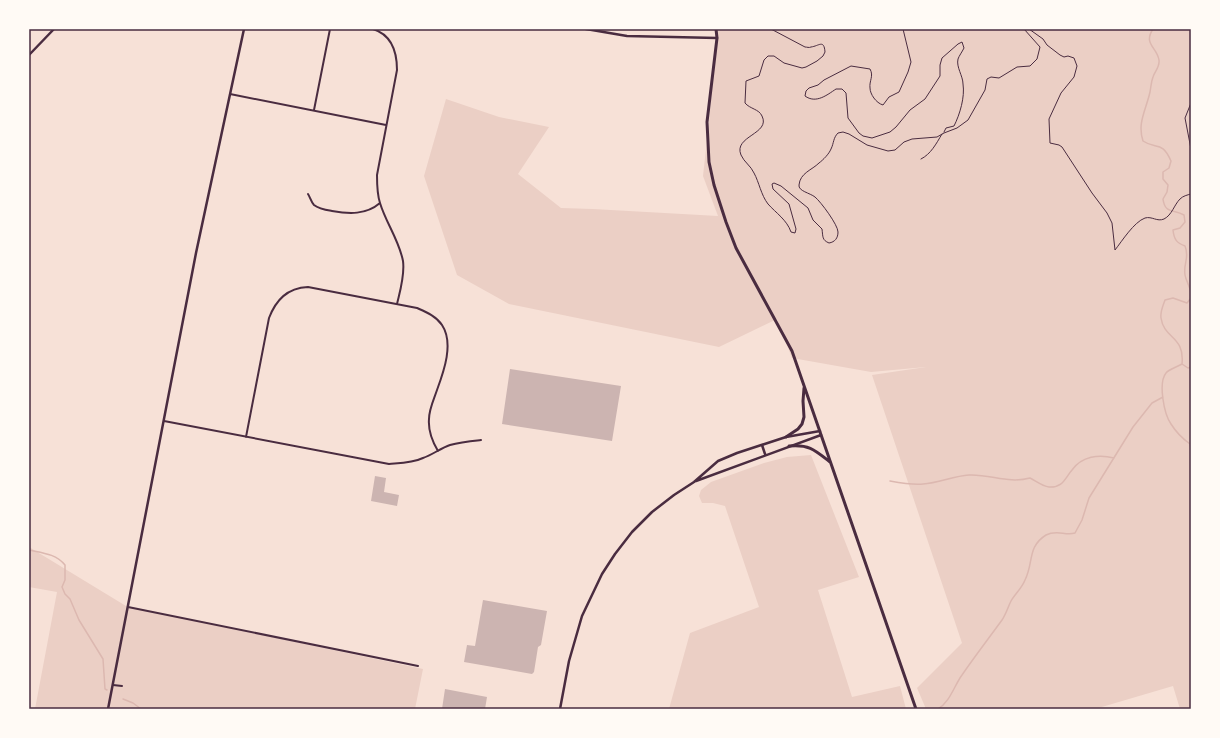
<svg xmlns="http://www.w3.org/2000/svg" width="1220" height="738" viewBox="0 0 1220 738" font-family="Arial,sans-serif">
  <style>
    .green { fill: #ebcfc5 }
    .lines { fill: none; stroke-linecap: round; stroke-linejoin: round }
    .stream { stroke: #dcb8b0; stroke-width: 1.5 }
    .building { fill: #ccb4b1 }
    .path { stroke: #4a2c40; stroke-width: 1 }
    .minor { stroke: #4a2c40; stroke-width: 2 }
    .tertiary { stroke: #4a2c40; stroke-width: 2.5 }
    .secondary { stroke: #4a2c40; stroke-width: 3 }
    .neatline { fill: none; stroke: #4a2c40; stroke-width: 1.5 }
  </style>
  <rect width="100%" height="100%" fill="#f7e1d7"/>
  <path class="green" d="M717 29H1191V709H1180L1173 686 1095 709H926L917 688 962 643 872 375 926 367 871 372 792 358 777 319 719 347 509 304 457 275 424 176 446 99 499 117 549 127 518 174 561 208 593 209 718 216 703 176 709 122Z
    M811 455 859 577 818 590 852 697 900 686 906 709H669L690 633 759 607 725 506 713 503H702L699 496 701 490 711 482 764 463 787 457Z
    M29 547 126 606 423 669 415 709H35L57 592 29 587Z"/>
  <g class="lines">
    <path class="stream" d="M1153 29C1143 44 1157 47 1159 60 1160 67 1155 71 1153 77 1151 82 1151 87 1150 92 1146 110 1137 123 1143 141 1156 150 1162 140 1171 161L1169 168 1163 172V179L1168 185 1167 192 1163 199C1165 214 1173 209 1184 215L1185 222 1180 228 1173 230C1174 240 1177 243 1185 246 1190 258 1183 263 1185 275 1186 281 1190 286 1191 293
      M1182 364C1177 367 1169 369 1166 373 1158 383 1164 414 1171 424 1176 432 1183 439 1190 444L1191 448
      M1182 364C1185 336 1164 339 1161 318 1160 312 1163 306 1165 300L1173 298 1187 303 1191 298
      M1182 364 1188 368 1191 367
      M890 481C901 483 912 485 923 484 939 483 953 476 969 475 991 474 1008 484 1030 478 1036 481 1042 486 1049 487 1063 488 1065 478 1072 470 1082 456 1099 454 1114 458
      M29 550C43 553 56 554 65 565V580L62 587 65 594 70 599 79 620 103 659 105 689 107 690
      M123 699 133 703 141 709
      M938 709C950 702 954 686 962 675 975 656 989 638 1002 620 1006 614 1008 607 1011 601 1015 594 1022 588 1025 580 1034 562 1027 547 1046 535 1057 529 1065 536 1075 533L1082 520 1089 498 1133 427 1152 403 1163 397"/>
  </g>
  <path class="building" d="M510 369 621 386 612 441 502 424Z
    M375 476 386 478 384 492 399 495 397 506 371 501Z
    M483 600 547 611 541 645 538 647 534 672 532 674 464 662 467 645 475 646Z
    M445 689 487 697 485 709H442Z"/>
  <g class="lines">
    <path class="path" d="M771 29 805 47C807 47 809 48 811 47 819 46 824 39 825 52L823 56 817 61 806 67 802 68 784 63 774 56H768L764 60 759 76 746 81 745 103C750 109 759 109 762 116 771 134 733 136 741 155 744 162 751 166 754 173 759 182 761 195 768 204 776 213 787 220 791 232L795 233 796 229 789 204 773 189 772 184 774 183 781 186 808 208 813 220 822 229C823 237 822 240 829 243 835 242 838 238 838 232 838 225 821 202 815 197 810 193 798 191 799 185 800 173 812 170 819 163 823 160 829 154 831 149 834 143 833 138 838 133L843 132 849 134 867 145 888 151 895 150 904 142 912 139 937 137 944 133 957 128 968 120 985 90 987 79 991 77 999 78 1017 67 1030 66 1037 59 1040 47 1024 29
      M903 29 911 62 908 72 899 92 889 97 883 105C876 103 870 94 870 88 869 81 874 76 870 69L851 66 824 80 818 85 809 88 806 91 805 96C816 104 827 95 836 89H842L846 93 848 118 859 133 863 136 872 138 890 132 896 127 910 110 925 99 940 76V65L942 58 958 44 962 42 964 48C962 52 959 56 958 59 956 67 963 76 963 84 965 97 960 114 954 126L946 128 944 132
      M1029 29 1043 39 1047 45 1060 55 1064 57 1068 56 1074 58 1077 66 1074 77 1061 93 1049 119 1050 143 1059 145 1062 147 1092 193 1107 213 1112 223 1115 250C1122 241 1134 222 1145 218 1152 216 1157 222 1164 219 1172 215 1174 205 1180 199 1183 196 1187 195 1191 194
      M1191 103 1185 118 1191 149
      M921 159C931 154 936 144 942 134"/>
    <path class="minor" d="M373 29C392 35 397 52 397 70L377 175C377 184 377 194 380 203 386 223 399 240 403 261 405 275 400 291 397 304
      M230 94 386 125
      M314 110 330 29
      M308 194C310 197 311 202 314 205 319 209 326 210 332 211 349 214 366 215 380 203
      M164 421 389 464C401 463 412 463 423 458 432 455 441 448 450 445 460 442 471 441 481 440
      M246 437 269 318C276 300 287 288 308 287L417 308C426 312 436 316 442 325 454 343 444 371 437 390 434 399 429 409 429 419 428 431 432 441 438 451
      M128 607 418 666
      M113 685 122 686"/>
    <path class="tertiary" d="M586 29 627 36 717 38
      M29 55 54 29
      M762 445 765 454
      M696 481 821 435
      M108 709 196 253 244 29
      M560 709 569 661 582 616 602 574 615 554 632 532 652 512 674 495 694 482 718 461 737 453 786 437 820 431"/>
    <path class="secondary" d="M716 29 717 38 707 122 709 162 714 185 726 222 736 248 792 351 916 709
      M786 437 798 429 802 424 804 417 803 401 804 388
      M789 446C809 444 815 450 830 462"/>
  </g>
  <rect width="1220" height="738" fill="none" stroke="#fffaf5" stroke-width="60"/>
  <rect x="30" y="30" width="1160" height="678" class="neatline"/>
</svg>
